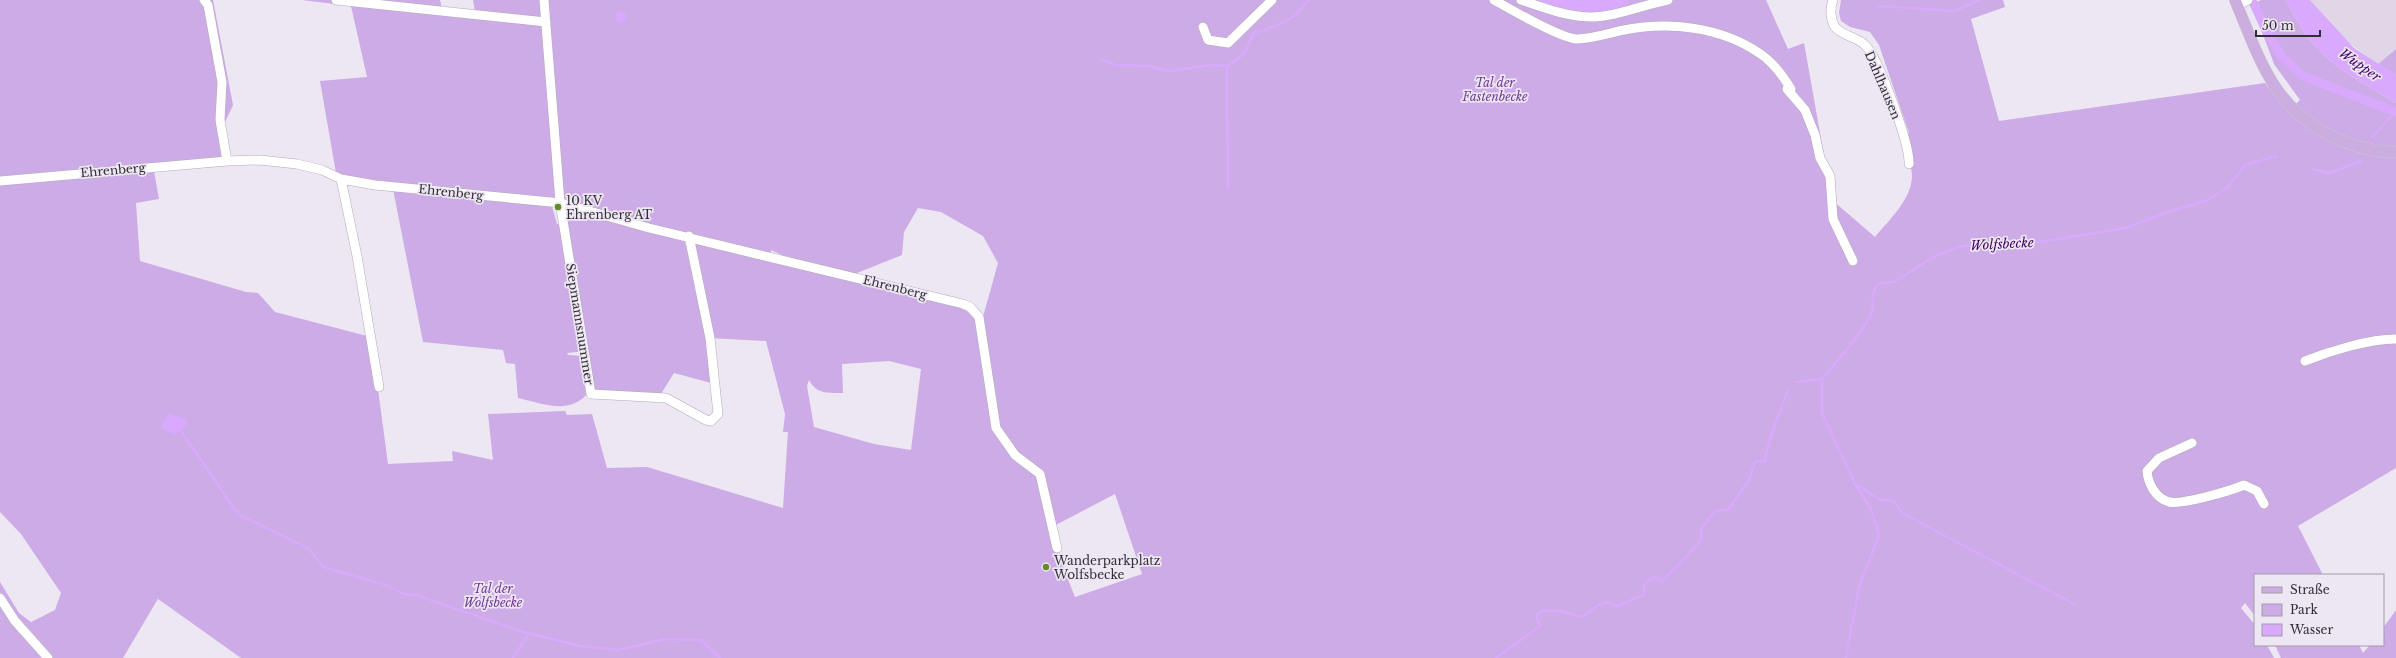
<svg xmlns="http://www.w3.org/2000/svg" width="2396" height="658" viewBox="0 0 2396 658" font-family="'Libre Baskerville',serif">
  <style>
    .built { fill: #e1d6e8 }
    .green { fill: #cdabe7; fill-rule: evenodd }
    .water { fill: #d8a9fc }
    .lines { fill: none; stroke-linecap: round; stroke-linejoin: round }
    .stream { stroke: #d8a9fc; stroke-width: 2.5 }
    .canal { stroke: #d8a9fc; stroke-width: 9 }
    .minor-casing { stroke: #b1abb7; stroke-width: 10 }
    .major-casing { stroke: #cac9ca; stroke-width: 12 }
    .minor { stroke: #fff; stroke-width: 9 }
    .major { stroke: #cbade0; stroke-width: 11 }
    .poi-dot { fill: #628f23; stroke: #ede6f3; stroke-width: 1.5 }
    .labels { text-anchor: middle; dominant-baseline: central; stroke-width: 3.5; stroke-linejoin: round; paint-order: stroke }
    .park-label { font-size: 12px; font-style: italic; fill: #713795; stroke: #ede6f3 }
    .street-label { font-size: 12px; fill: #322f34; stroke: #ede6f3 }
    .poi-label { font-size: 12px; fill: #322f34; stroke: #ede6f3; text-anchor: start }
    .water-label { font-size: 13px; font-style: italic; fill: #440064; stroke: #ede6f3 }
  </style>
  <rect width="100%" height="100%" fill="#ede6f3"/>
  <path class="built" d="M2310 0H2396V49L2378 64 2344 39Z"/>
  <path class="green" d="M0 0H213L233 105 225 122 230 159 154 171 159 199 136 203 140 261 246 292 258 293 275 312 371 337 388 464 453 461 452 451 493 460 488 414 565 411 567 415 592 414 607 468 647 467 783 508 788 432H783L785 414 766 341 709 338 686 235 560 202 360 181 336 173 320 81 367 77 351 6 302 0H440L443 13 476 17 473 0H1766L1788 49 1804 43 1832 200 1875 237C1889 220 1911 200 1912 177 1912 166 1906 146 1905 134L1909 133 1879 45 1870 32 1850 27 1841 21 1839 13 1841 0H2003L2005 7 1971 19 1999 121 2265 83 2288 111 2300 100 2274 64 2252 5 2261 0H2285C2294 14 2302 31 2313 44 2333 68 2370 87 2396 103V468L2298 526 2323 575H2255V616L2245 603 2241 608 2255 625V645H2267L2274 658H241L158 599 159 597 123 658H0V582L19 613 31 622 55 610 61 593 21 534 0 512ZM918 208 941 212 983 236 998 263 981 324 962 307 855 279 857 273 902 255 904 232ZM771 236V250L791 259 771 258ZM889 361 921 369 911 450 874 444 814 427 807 386 809 380C816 394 828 393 843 393L842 364ZM1115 494 1142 574 1075 597 1067 577 1052 527Z
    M2396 49V75L2378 64Z
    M393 189 551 203 557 224 563 225 569 236 565 208 680 238 685 242 707 338 711 383 674 373 661 394 593 392 587 351 567 353 568 355 583 356 586 395C568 415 541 403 518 398L515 364 506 363 503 350 423 342Z
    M2396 610V658H2281L2275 645H2359L2363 653 2370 645H2383V628Z"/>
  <path class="water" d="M1536 0H1628L1629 4 1602 12 1559 13Z
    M2285 0H2310L2354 48 2396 75V103C2370 87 2333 68 2313 44 2302 31 2294 14 2285 0Z
    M615.5 17a5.5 5.5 0 1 1 11 0a5.5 5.5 0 1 1-11 0Z
    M169 413 185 419 189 424 175 435 161 427Z"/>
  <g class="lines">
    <path class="stream" d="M1877 6 1955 11 1979 0
      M1101 59 1115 65 1149 66 1169 71 1213 65 1227 66
      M2372 137 2395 112
      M2312 169 2330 173 2361 161
      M1228 189 1227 66 1244 54 1254 33C1277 26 1294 21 1308 0
      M1822 379V413L1855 484 1871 509 1879 535 1859 587 1846 658
      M1796 382 1822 379C1835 364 1864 331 1871 314 1876 303 1868 296 1879 283L1894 282 1935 256 1959 247 1984 243 2015 246 2126 228 2165 213 2208 200 2228 187 2245 165 2277 156
      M179 428 238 514 309 549 323 567 386 585 404 594 416 595 520 631 580 646 618 650 665 639 701 640 720 658
      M1855 484 1879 499 1894 501 1902 513 2074 604
      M513 658 529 633
      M1496 658 1540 626 1536 616 1541 611H1562L1582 617 1599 605 1609 602 1617 606 1643 595 1645 583 1654 577 1662 581 1701 541 1700 531 1715 511 1728 510 1749 480 1755 462 1765 461C1768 436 1781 412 1788 389"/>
    <path class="canal" d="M2254 4 2266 30 2282 57 2303 76 2396 112"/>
    <defs>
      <path id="minor" d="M204 0 208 5 222 82 220 120 227 161
        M336 0 546 22
        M544 0 560 202 591 394 666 398 706 420 711 421 718 414 710 338 689 236
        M1494 0C1510 9 1561 39 1577 39 1593 39 1609 33 1624 30 1669 21 1721 27 1759 53 1772 61 1783 76 1791 89L1790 93
        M1521 0C1544 8 1565 16 1590 17 1616 17 1642 5 1668 0
        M1833 0C1830 8 1830 19 1835 27 1843 37 1857 36 1866 46 1879 60 1910 144 1909 164
        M2237 6 2248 0
        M1203 27 1208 40 1228 43 1272 0
        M1787 89 1805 110 1815 135 1820 158 1830 176 1833 219 1853 261
        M341 179 357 256 379 387
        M0 181 227 161 260 160 297 164 322 170 341 179 375 185 561 203 649 228 963 304 970 307 979 317 996 428 1015 455 1040 474 1057 548
        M2305 361C2330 351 2369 339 2396 339
        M2192 443 2159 458 2147 471C2148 483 2155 498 2169 502 2182 505 2230 491 2244 485L2257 491 2264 504
        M0 598 15 621 48 658"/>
      <path id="major" d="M2235 0C2259 57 2272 106 2331 136 2352 146 2373 152 2396 152"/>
    </defs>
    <use href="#minor" class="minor-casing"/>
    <use href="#major" class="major-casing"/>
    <use href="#minor" class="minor"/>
    <use href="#major" class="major"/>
  </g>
  <g class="poi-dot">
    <circle cx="558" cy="207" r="4"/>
    <circle cx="1046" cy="567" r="4"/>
  </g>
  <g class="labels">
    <g class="park-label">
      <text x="1495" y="82">Tal der<tspan x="1495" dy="14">Fastenbecke</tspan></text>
      <text x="493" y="588">Tal der<tspan x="493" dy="14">Wolfsbecke</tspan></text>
    </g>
    <g class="street-label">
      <text transform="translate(1883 85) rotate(67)">Dahlhausen</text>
      <text transform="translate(113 170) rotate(-5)">Ehrenberg</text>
      <text transform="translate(451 192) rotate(6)">Ehrenberg</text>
      <text transform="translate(895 287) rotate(14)">Ehrenberg</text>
      <text transform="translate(580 324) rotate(81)">Siepmannsnummer</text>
    </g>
    <g class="poi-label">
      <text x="566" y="200">10 KV<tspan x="566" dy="14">Ehrenberg AT</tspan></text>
      <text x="1054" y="560">Wanderparkplatz<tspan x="1054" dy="14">Wolfsbecke</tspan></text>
    </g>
    <g class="water-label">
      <text transform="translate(2360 65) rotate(35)">Wupper</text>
      <text transform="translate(2002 244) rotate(-3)">Wolfsbecke</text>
    </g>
  </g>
  <rect x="2254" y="574" width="130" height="72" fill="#ede6f3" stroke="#a29da7"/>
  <rect x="2262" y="587" width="20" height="6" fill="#cbade0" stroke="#a29da7"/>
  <text x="2290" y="594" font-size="12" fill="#322f34">Straße</text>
  <rect x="2262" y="604" width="20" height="12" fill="#cdabe7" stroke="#a29da7"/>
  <text x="2290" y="614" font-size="12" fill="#322f34">Park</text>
  <rect x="2262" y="624" width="20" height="12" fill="#d8a9fc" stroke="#a29da7"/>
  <text x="2290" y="634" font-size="12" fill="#322f34">Wasser</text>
  <path d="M2256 30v6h64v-6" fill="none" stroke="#322f34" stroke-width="2"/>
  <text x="2262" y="30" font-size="12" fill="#322f34" stroke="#ede6f3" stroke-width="3" paint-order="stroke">50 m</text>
</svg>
